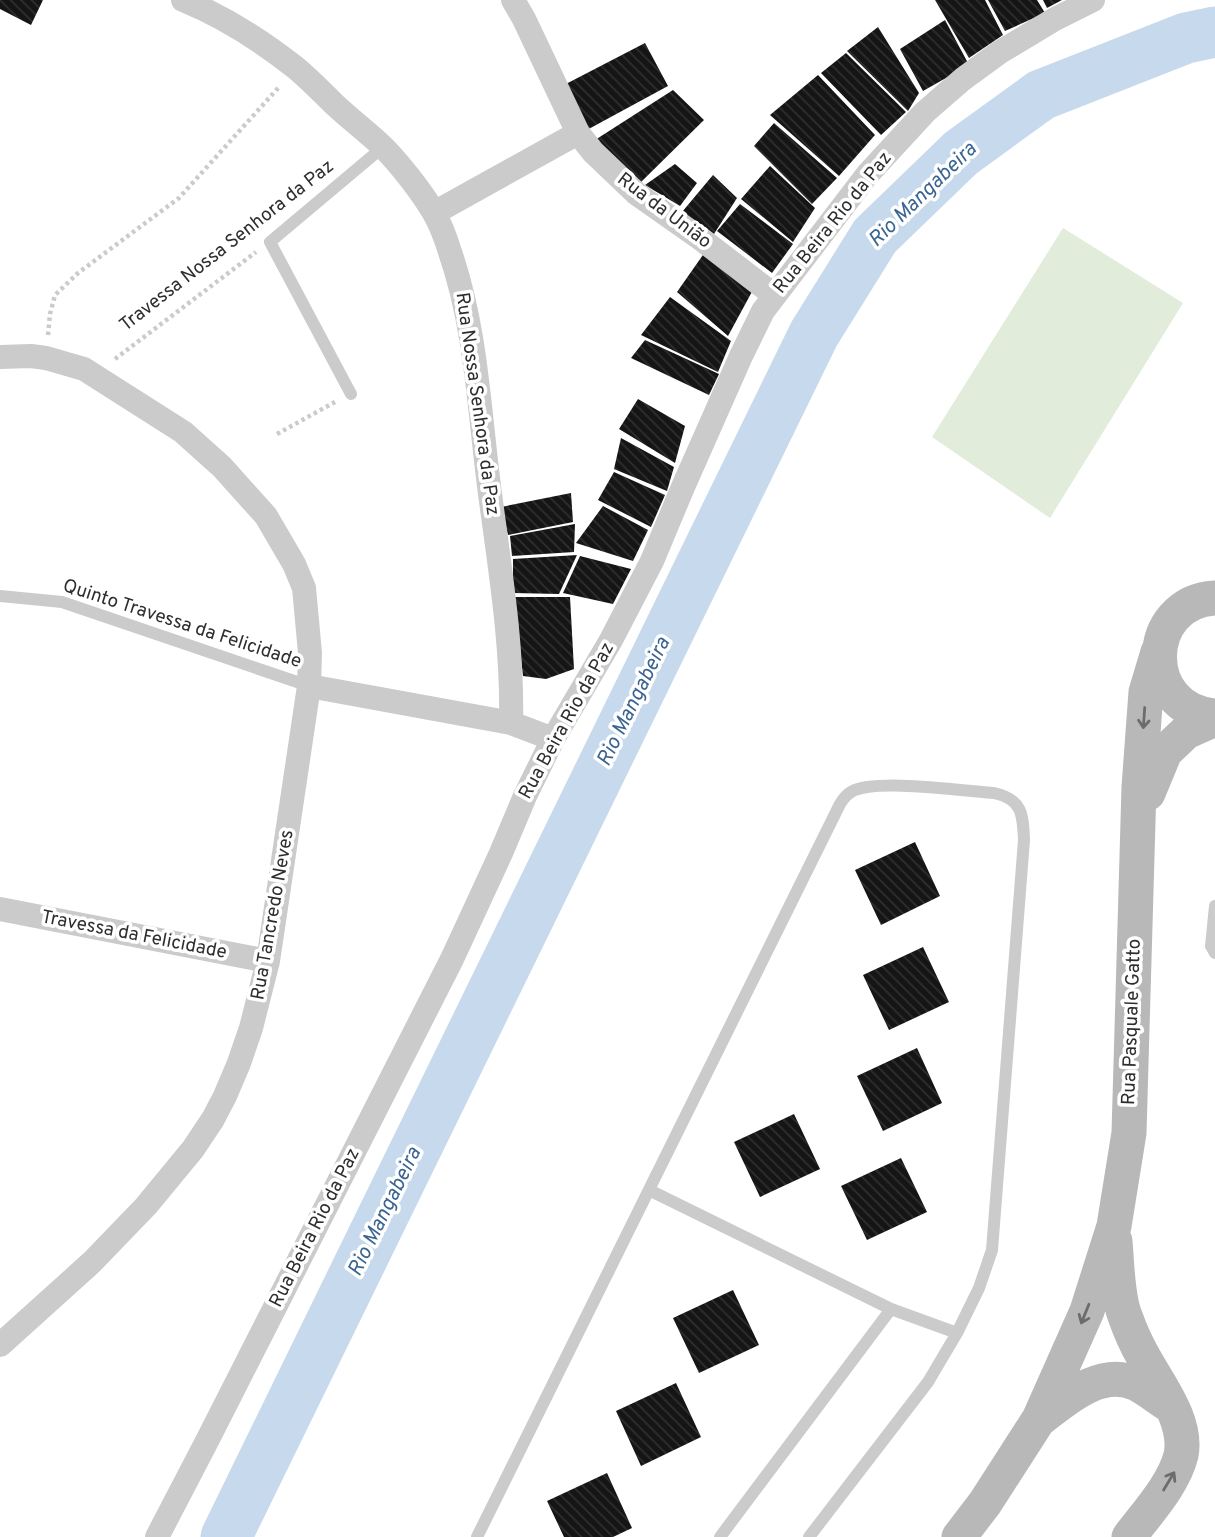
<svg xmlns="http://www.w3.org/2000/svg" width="1215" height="1537" viewBox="0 0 1215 1537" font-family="Overpass,sans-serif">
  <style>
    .pitch { fill: #e2ecdb }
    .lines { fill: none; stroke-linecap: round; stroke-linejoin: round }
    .river { stroke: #c7d9ec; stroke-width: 51 }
    .building { fill: url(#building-back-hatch) }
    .path { stroke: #cbcbcb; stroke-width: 4.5; stroke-dasharray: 3.5 3.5; stroke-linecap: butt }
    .lane { stroke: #cbcbcb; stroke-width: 12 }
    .street { stroke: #cbcbcb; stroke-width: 24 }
    .secondary { stroke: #b8b8b8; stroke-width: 35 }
    .oneway { stroke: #6c6c6c }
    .labels { text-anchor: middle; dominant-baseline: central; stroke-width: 7; stroke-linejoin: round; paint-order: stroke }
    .street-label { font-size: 19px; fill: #2e2e2e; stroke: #fff }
    .water-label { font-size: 21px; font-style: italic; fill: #3b6491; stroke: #fff }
  </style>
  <defs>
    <pattern id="building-back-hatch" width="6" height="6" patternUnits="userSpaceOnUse" patternTransform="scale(1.75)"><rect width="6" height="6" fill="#151515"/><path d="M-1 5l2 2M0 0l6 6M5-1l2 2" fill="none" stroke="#2f2f2f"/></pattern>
  </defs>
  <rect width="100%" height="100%" fill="#fff"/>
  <path class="pitch" d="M1063 228 1183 303 1050 518 932 437Z"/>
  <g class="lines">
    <path class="river" d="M226 1537 814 334 875 236 961 153 1041 95 1186 38 1215 32"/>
  </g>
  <path class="building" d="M0 0H43L31 25 0 9Z
    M935 0H985L1003 35 969 58Z
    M988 0H1037L1045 13 1005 31Z
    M1043 0H1062L1047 8Z
    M945 20 969 65 923 91 900 49Z
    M878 27 919 93 908 111 847 51Z
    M645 43 668 86 585 131 562 86Z
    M846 53 906 112 881 135 821 73Z
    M818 75 875 135 839 176 770 115Z
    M673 90 704 120 640 183 595 140Z
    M774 123 837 178 812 204 754 146Z
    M675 164 697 183 680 206 645 185Z
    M770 166 815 208 793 242 741 199Z
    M713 175 737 198 714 234 682 212Z
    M740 204 793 244 772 273 717 231Z
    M705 252 754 288 728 336 677 292Z
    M670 297 731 341 718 372 641 335Z
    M645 340 719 374 709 395 631 358Z
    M638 399 685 426 675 463 619 429Z
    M621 438 674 467 667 491 614 469Z
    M614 472 665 495 651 527 598 500Z
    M571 493 573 522 508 535 501 507Z
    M603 506 648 530 633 561 576 543Z
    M575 524 574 552 512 556 510 536Z
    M577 555 559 594 513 593V559Z
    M580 556 631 569 613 604 563 593Z
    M514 597H570L574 669 546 679 523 676Z
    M915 842 940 896 881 925 855 870Z
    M923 947 949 1002 889 1030 863 975Z
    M917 1048 942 1103 883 1131 857 1076Z
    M794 1114 820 1169 760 1197 734 1142Z
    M901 1158 927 1212 867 1240 841 1186Z
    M733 1290 759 1345 699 1373 673 1318Z
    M676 1383 701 1437 641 1466 616 1411Z
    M607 1473 632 1528 613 1537H564L547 1501Z"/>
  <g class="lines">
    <path class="path" d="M48 335 50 314 55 295 78 273 179 198 279 87
      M115 359 256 252
      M277 434 335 402"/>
    <path class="lane" d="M351 394 270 242 383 147
      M0 596 62 602 309 686
      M1215 906 1211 946 1215 953
      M649 1190 891 1309
      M477 1537 840 804C843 799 846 795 851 792 874 778 963 791 994 793 1022 799 1023 814 1024 840L992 1250 979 1288 957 1333 928 1382 809 1537
      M720 1537 891 1309 957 1333"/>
    <path class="street" d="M183 0C222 16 263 42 296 68 309 79 322 92 334 104 350 119 367 132 382 146 399 163 422 192 434 213 441 225 446 239 450 252 476 327 479 408 489 486 499 564 513 644 511 723
      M513 0 524 19 578 133 593 152 637 194 701 239 774 295
      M434 213 578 133
      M0 357 31 356 46 358 84 369 183 432 222 467 266 516 294 564 304 588 310 653 309 686 268 961 251 1028 239 1063 225 1096 213 1119 193 1149 146 1206 92 1262 0 1345
      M309 686 511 723 553 739
      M0 909 268 961
      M157 1537 207 1441 452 959 501 853 525 796 553 739 611 640 652 561 683 487 741 356 763 311 867 175 925 112 963 79 1000 52 1055 19 1093 0"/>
    <path class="secondary" d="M1215 598C1142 602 1140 710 1215 716
      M1148 793 1165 752 1186 732 1215 719
      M1115 1241C1117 1263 1117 1296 1125 1316 1130 1330 1136 1344 1143 1356 1158 1384 1188 1421 1181 1455 1174 1484 1147 1513 1129 1537
      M1040 1419C1066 1399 1101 1367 1137 1384 1148 1390 1158 1398 1169 1405
      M959 1537 985 1503 1039 1419 1087 1311 1114 1226 1129 1133 1139 787 1146 692 1158 652"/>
  </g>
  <defs><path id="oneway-shaft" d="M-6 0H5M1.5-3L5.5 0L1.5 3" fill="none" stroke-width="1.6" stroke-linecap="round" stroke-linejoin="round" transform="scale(1.75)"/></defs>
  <g class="oneway">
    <use href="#oneway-shaft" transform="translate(1144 718) rotate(94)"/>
    <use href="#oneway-shaft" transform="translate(1085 1314) rotate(112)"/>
    <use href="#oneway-shaft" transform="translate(1169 1481) rotate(-59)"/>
  </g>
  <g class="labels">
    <g class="street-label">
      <text transform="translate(664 211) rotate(37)">Rua da União</text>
      <text transform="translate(833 223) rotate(-51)">Rua Beira Rio da Paz</text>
      <text transform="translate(227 246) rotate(-38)">Travessa Nossa Senhora da Paz</text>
      <text transform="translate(477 404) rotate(82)">Rua Nossa Senhora da Paz</text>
      <text transform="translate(182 624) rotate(18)">Quinto Travessa da Felicidade</text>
      <text transform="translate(567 721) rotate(-61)">Rua Beira Rio da Paz</text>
      <text transform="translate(273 915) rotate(-80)">Rua Tancredo Neves</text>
      <text transform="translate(134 935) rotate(11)">Travessa da Felicidade</text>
      <text transform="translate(1132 1022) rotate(-88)">Rua Pasquale Gatto</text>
      <text transform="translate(315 1228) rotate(-63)">Rua Beira Rio da Paz</text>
    </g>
    <g class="water-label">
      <text transform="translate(923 195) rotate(-44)">Rio Mangabeira</text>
      <text transform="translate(634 702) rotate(-64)">Rio Mangabeira</text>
      <text transform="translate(385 1212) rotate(-64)">Rio Mangabeira</text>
    </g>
  </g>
</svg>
